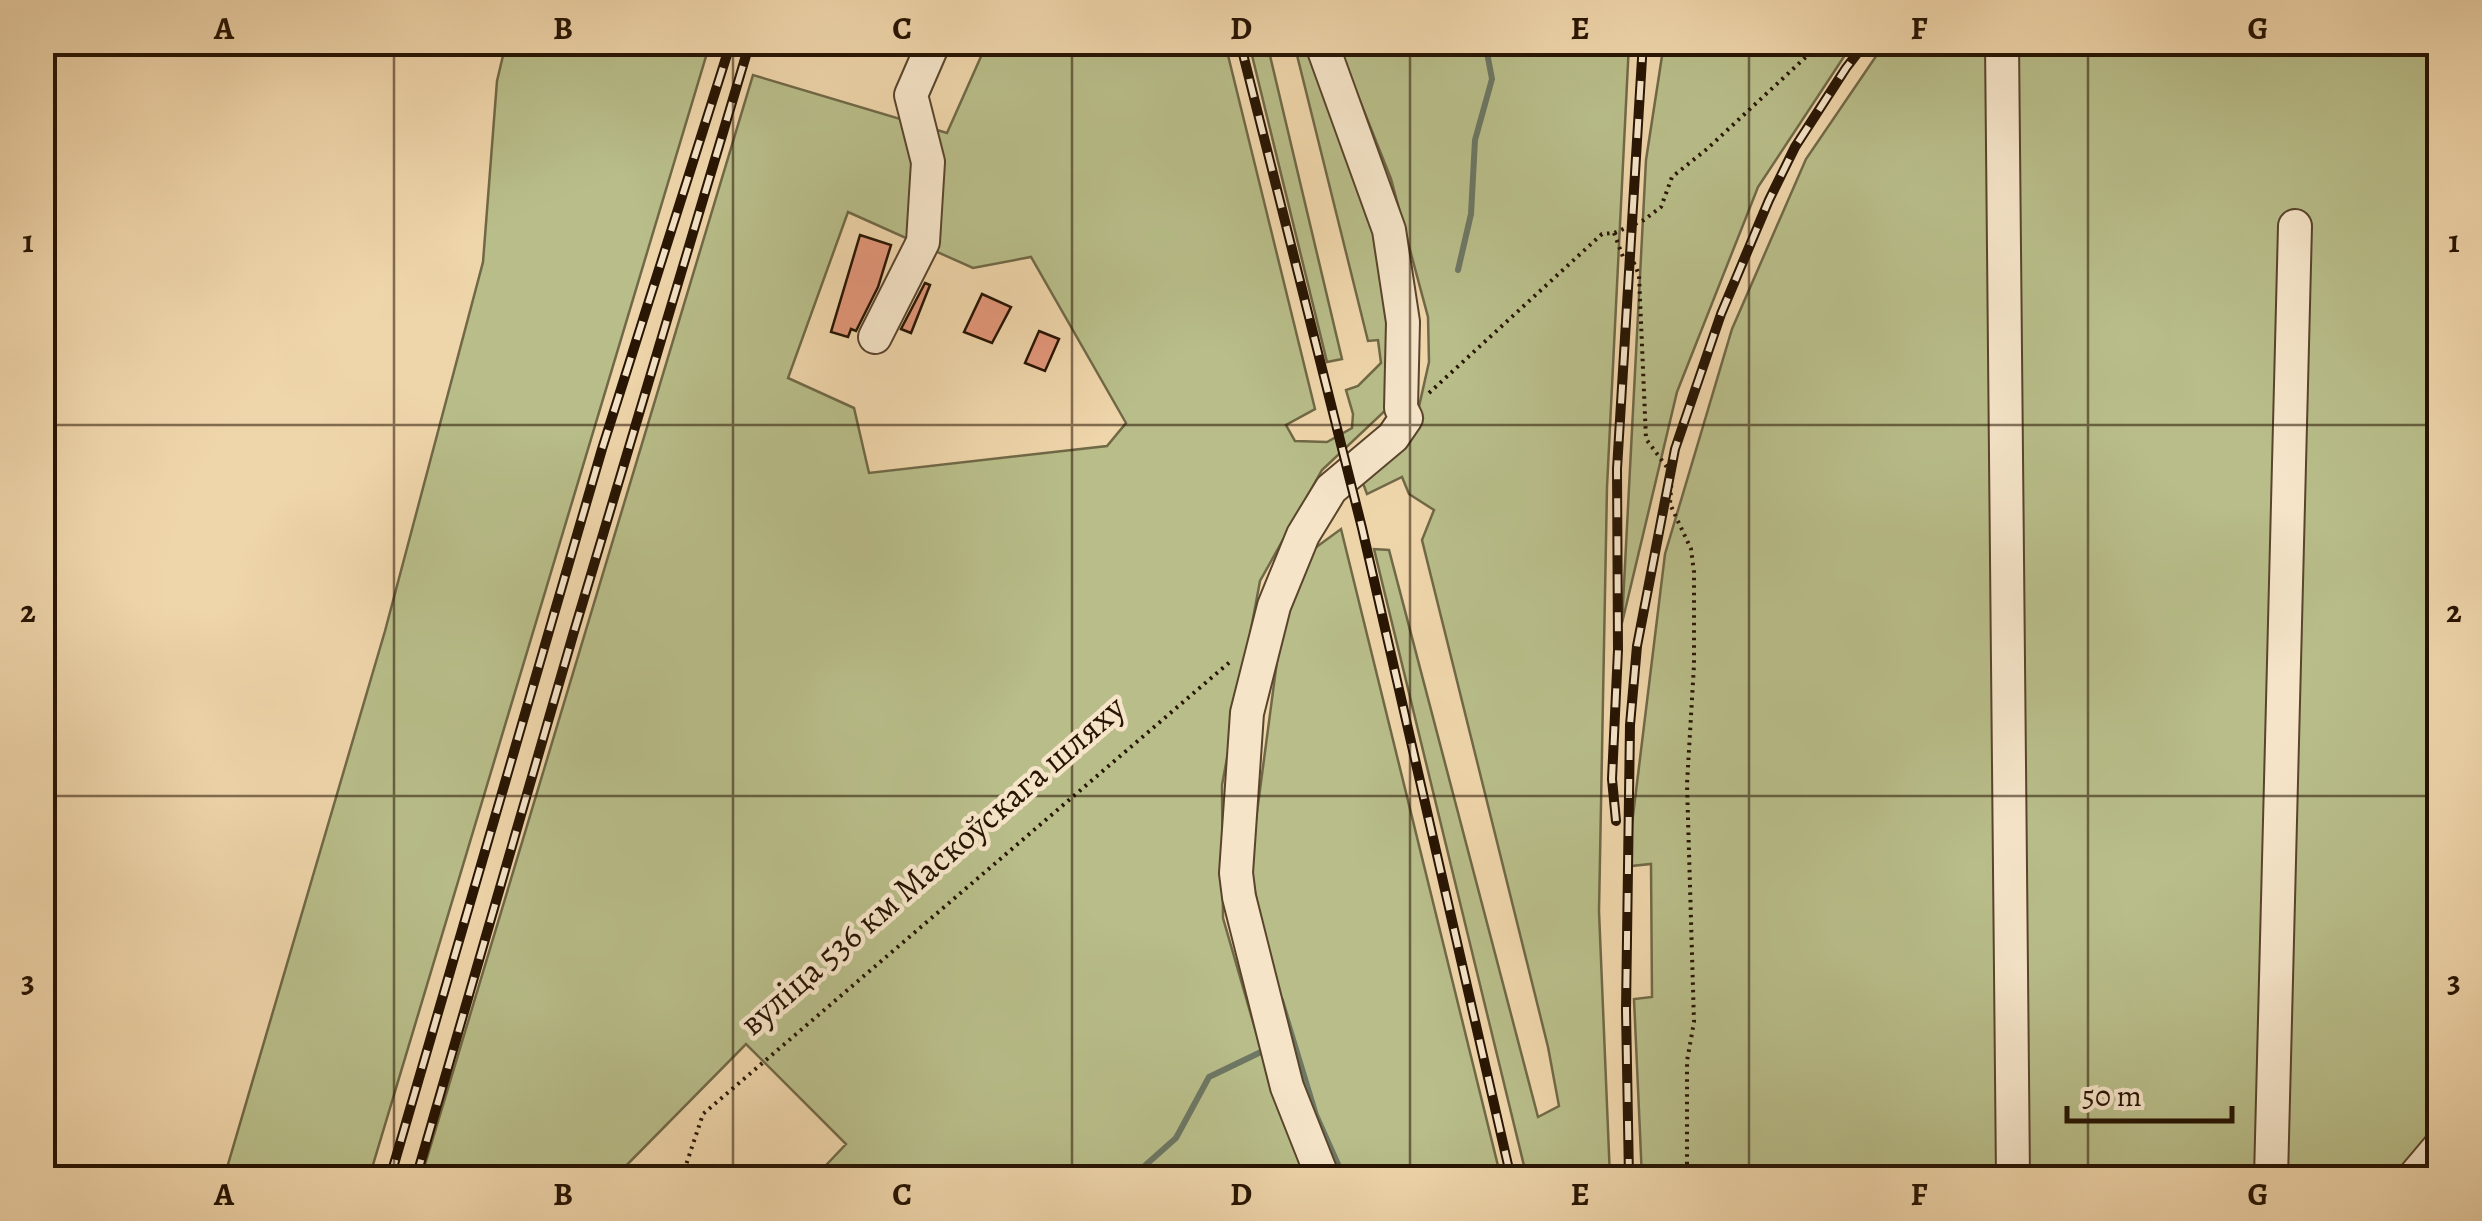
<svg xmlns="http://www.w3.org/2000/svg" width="2482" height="1221" viewBox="0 0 2482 1221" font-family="Alegreya,serif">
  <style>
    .green { fill: #b8bd89; stroke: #706846; stroke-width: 2.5; fill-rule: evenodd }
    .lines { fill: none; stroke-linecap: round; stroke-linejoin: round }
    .stream { stroke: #6d7763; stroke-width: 6 }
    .building { fill: #e29679; stroke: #271402; stroke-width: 2.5 }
    .minor-casing { stroke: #59442c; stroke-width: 36 }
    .path { stroke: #271402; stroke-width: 4; stroke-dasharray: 2.5 5; stroke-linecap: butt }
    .minor { stroke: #f5e4c8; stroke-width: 32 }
    .rail-casing { stroke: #271402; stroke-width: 10 }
    .rail { stroke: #f5e4c8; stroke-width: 6; stroke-dasharray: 19; stroke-linecap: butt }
    .grid { fill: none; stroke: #271402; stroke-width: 2.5; stroke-opacity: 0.55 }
    .labels { text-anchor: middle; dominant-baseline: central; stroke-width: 9; stroke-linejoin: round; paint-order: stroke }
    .street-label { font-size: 35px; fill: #271402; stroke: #f5e4c8 }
    .neatline { fill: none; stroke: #271402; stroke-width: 4 }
    .grid-label { font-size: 32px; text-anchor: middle; font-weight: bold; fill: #271402 }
  </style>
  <rect width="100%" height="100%" fill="#efd5aa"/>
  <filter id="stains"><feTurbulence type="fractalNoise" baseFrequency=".002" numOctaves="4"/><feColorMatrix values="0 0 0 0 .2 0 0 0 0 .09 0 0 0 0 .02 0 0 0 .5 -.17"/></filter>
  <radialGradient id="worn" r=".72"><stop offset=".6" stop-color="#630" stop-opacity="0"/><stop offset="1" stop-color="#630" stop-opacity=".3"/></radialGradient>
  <path class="green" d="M506 43H710L369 1178H224L385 631 483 262 497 81Z
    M987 43H1225L1315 409 1286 425 1295 441 1327 442 1352 428 1353 414 1346 390 1358 386 1381 363 1378 340 1368 341 1294 43H1310L1370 208 1395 325 1388 408 1322 470 1260 581 1222 785 1223 918 1275 1098 1309 1178H814L846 1144 746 1044 614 1178H421L753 75 947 133ZM848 212 973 268 1031 257 1126 423 1107 446 869 473 854 408 788 378Z
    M1249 43H1267L1342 359 1327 362Z
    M1337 43H1629L1607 487 1599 911 1610 1178H1527L1374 549 1389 550 1538 1117 1559 1106 1548 1047 1422 540 1434 510 1409 494 1402 477 1367 494 1361 478 1416 420 1429 362 1428 317 1391 179Z
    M1664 43H1853L1758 187 1677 392 1622 623 1646 160Z
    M1885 43H2439V1178H1642L1634 999 1652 997 1651 864 1631 866 1632 824 1665 554 1732 329 1806 159Z
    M1341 529 1501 1178H1344L1316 1115 1268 961 1250 865 1281 631 1315 548Z"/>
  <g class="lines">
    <path class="stream" d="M1458 270 1471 214 1475 140 1492 79 1485 42
      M1281 1000 1316 1115 1344 1178
      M1131 1178 1176 1138 1209 1077 1263 1051"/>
  </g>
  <path class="building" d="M860 235 891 245 878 287 856 331 851 329 848 337 831 332Z
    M925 283 930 285 911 333 901 329Z
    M982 294 1011 307 992 343 964 332Z
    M1039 331 1059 339 1045 371 1025 363Z"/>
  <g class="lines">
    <defs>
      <path id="minor" d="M1321 42 1389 230 1403 322 1401 408 1406 418 1393 437 1331 489 1303 535 1274 606 1247 713 1236 873 1239 897 1287 1087 1323 1178
        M2002 42 2013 1178
        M875 337 923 242 928 162 911 95 934 42
        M2271 1178 2295 226
        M2413 1178 2440 1146"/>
    </defs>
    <use href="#minor" class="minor-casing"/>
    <path class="path" d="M1614 233 1623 257 1634 263 1639 275 1646 439 1672 474 1670 504 1691 549 1694 572V665L1687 784 1694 1022 1687 1061V1178
      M1429 393 1602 234 1614 233 1644 220 1661 207 1672 177 1707 149 1822 42
      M670 1178 686 1165 703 1114 1231 661"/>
    <use href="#minor" class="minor"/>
    <defs>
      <path id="rail" d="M1240 42 1362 528 1511 1178
        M1616 821 1612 779 1618 650 1617 469 1643 42
        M390 1178 602 449 731 42
        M416 1178 573 635 750 42
        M1629 1178 1626 1010 1630 725 1637 646 1675 449 1721 314 1769 200 1795 147 1846 68 1866 42"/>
    </defs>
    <use href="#rail" class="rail-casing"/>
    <use href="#rail" class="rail"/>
  </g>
  <path class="grid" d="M394 42V1178M733 42V1178M1072 42V1178M1410 42V1178M1749 42V1178M2088 42V1178M42 425H2440M42 796H2440"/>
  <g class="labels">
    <g class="street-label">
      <text transform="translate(932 865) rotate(-41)">вуліца 536 км Маскоўскага шляху</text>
    </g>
  </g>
  <rect width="2482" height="1221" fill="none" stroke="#efd5aa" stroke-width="110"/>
  <path d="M2067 1106v15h165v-15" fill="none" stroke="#271402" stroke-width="5"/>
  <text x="2082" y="1106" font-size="30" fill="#271402" stroke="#f5e4c8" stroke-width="8" paint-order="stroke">50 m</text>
  <rect x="55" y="55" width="2372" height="1111" class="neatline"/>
  <g class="grid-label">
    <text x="224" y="39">A</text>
    <text x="563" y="39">B</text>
    <text x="902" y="39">C</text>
    <text x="1241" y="39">D</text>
    <text x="1580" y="39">E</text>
    <text x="1919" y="39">F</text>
    <text x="2258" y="39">G</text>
    <text x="28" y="252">1</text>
    <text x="2454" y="252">1</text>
    <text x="28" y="622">2</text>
    <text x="2454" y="622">2</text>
    <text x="28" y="992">3</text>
    <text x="2454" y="992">3</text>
    <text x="224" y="1205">A</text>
    <text x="563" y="1205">B</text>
    <text x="902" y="1205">C</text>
    <text x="1241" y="1205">D</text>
    <text x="1580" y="1205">E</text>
    <text x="1919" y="1205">F</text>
    <text x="2258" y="1205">G</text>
  </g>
  <rect width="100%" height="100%" filter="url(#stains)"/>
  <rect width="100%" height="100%" fill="url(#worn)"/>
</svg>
